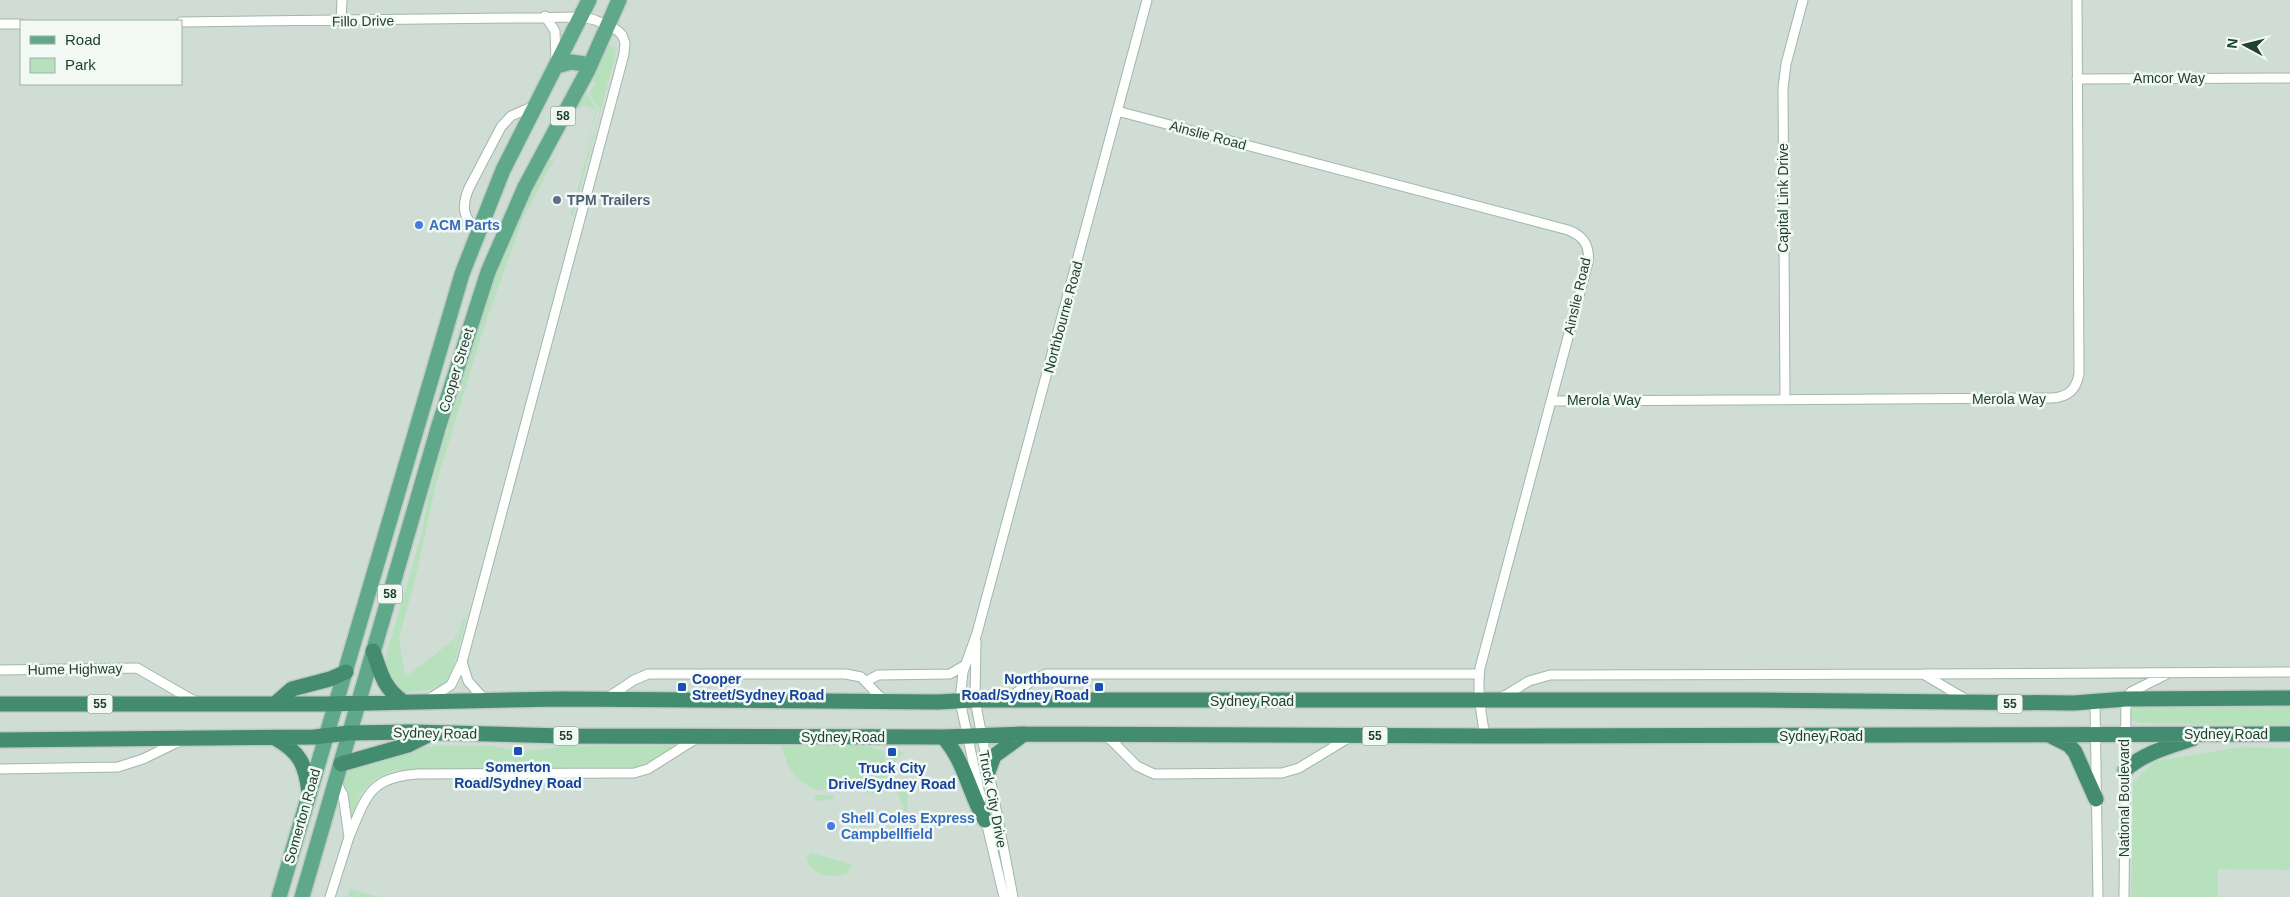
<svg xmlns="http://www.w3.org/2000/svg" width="2290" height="897" viewBox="0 0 2290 897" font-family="Arial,sans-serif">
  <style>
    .built { fill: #cfddd4; fill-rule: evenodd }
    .green { fill: #b7e1bc }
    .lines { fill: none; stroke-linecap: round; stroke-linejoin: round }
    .minor-casing { stroke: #a3b6ac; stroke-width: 11 }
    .primary-casing { stroke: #c0cac6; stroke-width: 18 }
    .trunk-casing { stroke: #c0cac6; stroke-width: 18 }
    .minor { stroke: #fff; stroke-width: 9 }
    .primary { stroke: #60a88a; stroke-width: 15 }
    .trunk { stroke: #448c70; stroke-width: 15 }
    .service-dot { fill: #5c6f8a; stroke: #f2f9f4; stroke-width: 2 }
    .shop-dot { fill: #3f7fe0; stroke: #f2f9f4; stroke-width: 2 }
    .transit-dot { fill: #1a4fb4; stroke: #f2f9f4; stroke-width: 2 }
    .labels { text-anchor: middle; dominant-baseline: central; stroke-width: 5; stroke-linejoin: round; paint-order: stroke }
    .shield { fill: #f2f9f4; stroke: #5e786c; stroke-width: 1 }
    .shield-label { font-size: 12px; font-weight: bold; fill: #1f4032 }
    .street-label { font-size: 14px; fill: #1f4032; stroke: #f2f9f4 }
    .service-label { font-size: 14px; font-weight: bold; fill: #4e5e75; stroke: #f2f9f4; text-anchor: start }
    .shop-label { font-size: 14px; font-weight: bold; fill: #366cbe; stroke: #f2f9f4; text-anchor: start }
    .transit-label { font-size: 14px; font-weight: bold; fill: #164399; stroke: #f2f9f4 }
  </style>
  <rect width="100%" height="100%" fill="#e1ede6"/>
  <path class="built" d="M0 0H2290V897H0ZM21 21H181V84H21Z"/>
  <path class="green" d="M607 45 615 47 616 52 573 215 570 216 600 110 589 94 595 83 593 81Z
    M586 93 597 110 581 166 596 110 583 105 580 109 576 107Z
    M555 158 523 218 485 324 436 484 416 576 399 638 405 677 455 639 462 615 450 665 464 617 466 620 451 674C442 693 417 691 399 693L386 678V656L422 532 428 496 485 302 504 252 530 195 546 164Z
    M2290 705V726L2142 723 2134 721 2130 717 2131 710 2139 707Z
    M434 746H494L516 751 541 750 561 746H677L645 766 634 768 398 770C382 774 365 783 358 799 355 806 355 814 352 822 349 809 341 789 344 776 349 758 416 748 434 746Z
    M781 746H865L884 751 885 785 890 787 879 795 858 790H816L810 787 797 778 789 768Z
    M2240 747 2290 748V870L2218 869V897H2131L2133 783 2155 761Z
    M897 751 905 752C894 760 891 769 890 783H886L887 755H897Z
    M908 791 907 817 897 792Z
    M815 795H834V799L821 801 814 799Z
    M812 853 851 864 848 873C832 879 811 876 806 857Z
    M350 889 379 897H347Z"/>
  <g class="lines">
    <defs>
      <path id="minor" d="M545 16 555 31 556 61
        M341 21 342 0
        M181 22 582 17 595 20 617 30 622 35 625 43 624 54 462 662 451 685 429 699
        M0 24H21
        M2077 79 2290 78
        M1117 111 1568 230C1584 236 1590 246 1588 262L1480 668C1477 692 1481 713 1485 736
        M477 231C463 217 461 207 469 188L501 127 511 116 536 105
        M1785 399 1783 88 1786 64 1803 0
        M1551 401 2052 398C2068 397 2076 390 2079 374L2077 0
        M976 641 975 700 1013 897
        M462 662 468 681 484 699
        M0 670 137 668 196 702
        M1923 674 2290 672
        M867 681 878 675 950 674 965 665
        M607 698 634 680 648 674H846L861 677 884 701
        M1501 698 1529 681 1550 675 1923 674 1967 700
        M1008 699 1033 680 1046 674H1479
        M2095 702 2098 897
        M1106 735 1137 766 1154 774 1282 773 1299 768 1350 737
        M0 769 118 767 143 759 180 741
        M981 799 960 701 963 672 977 633 1147 0
        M985 817 1004 897
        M349 837C366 797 369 777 418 774L634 773 648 769 697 738
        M330 897 349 837 343 795 336 782
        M2124 897 2126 699 2131 692 2165 675"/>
      <path id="primary" d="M557 66 571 62 585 64 588 70
        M279 897 462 274 503 170 589 0
        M302 897 439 425 488 272 525 187 588 70 619 0"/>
      <path id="trunk" d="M373 651C381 673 383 687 402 701
        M276 703 292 689 330 679 346 672
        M0 704H324L561 699 938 702 975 700H1753L2074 703 2126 699 2290 698
        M2051 736 2069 745 2075 752 2096 799
        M943 737C965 761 969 793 985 820
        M275 738C300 752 306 765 309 793
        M0 740 314 737 349 733 410 732 564 736 943 737 1024 734 1485 736 2290 734
        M341 764 408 745 432 733
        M2125 770C2144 753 2168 747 2192 739
        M988 772 994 756 1024 734"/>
    </defs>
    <use href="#minor" class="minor-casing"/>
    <use href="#primary" class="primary-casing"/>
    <use href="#trunk" class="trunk-casing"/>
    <use href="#minor" class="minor"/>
    <use href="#primary" class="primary"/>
    <use href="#trunk" class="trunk"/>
  </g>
  <circle class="service-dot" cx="557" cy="200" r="5"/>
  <g class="shop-dot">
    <circle cx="419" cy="225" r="5"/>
    <circle cx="831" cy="826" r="5"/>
  </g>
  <g class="transit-dot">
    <rect x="677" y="682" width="10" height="10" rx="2.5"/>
    <rect x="1094" y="682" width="10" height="10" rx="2.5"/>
    <rect x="513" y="746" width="10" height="10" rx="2.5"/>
    <rect x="887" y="747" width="10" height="10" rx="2.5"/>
  </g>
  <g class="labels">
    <g class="shield">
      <rect x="550.5" y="106.5" width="25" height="19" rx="4"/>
      <rect x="377.5" y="584.5" width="25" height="19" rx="4"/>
      <rect x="87.5" y="694.5" width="25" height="19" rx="4"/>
      <rect x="1997.5" y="694.5" width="25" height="19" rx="4"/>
      <rect x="553.5" y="726.5" width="25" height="19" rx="4"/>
      <rect x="1362.5" y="726.5" width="25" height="19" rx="4"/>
    </g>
    <g class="shield-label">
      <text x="563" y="116">58</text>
      <text x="390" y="594">58</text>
      <text x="100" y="704">55</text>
      <text x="2010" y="704">55</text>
      <text x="566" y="736">55</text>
      <text x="1375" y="736">55</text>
    </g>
    <g class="street-label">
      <text transform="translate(363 21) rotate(-1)">Fillo Drive</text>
      <text x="2169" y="78">Amcor Way</text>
      <text transform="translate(1208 135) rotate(15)">Ainslie Road</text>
      <text transform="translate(1783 198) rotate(-90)">Capital Link Drive</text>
      <text transform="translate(1577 296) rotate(-77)">Ainslie Road</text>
      <text transform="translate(1063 317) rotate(-75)">Northbourne Road</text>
      <text transform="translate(456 370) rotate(-73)">Cooper Street</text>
      <text x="2009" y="399">Merola Way</text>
      <text x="1604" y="400">Merola Way</text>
      <text transform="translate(75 669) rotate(-1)">Hume Highway</text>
      <text x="1252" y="701">Sydney Road</text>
      <text transform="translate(435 733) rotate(1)">Sydney Road</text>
      <text x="2226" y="734">Sydney Road</text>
      <text x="1821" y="736">Sydney Road</text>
      <text x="843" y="737">Sydney Road</text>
      <text transform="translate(2124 798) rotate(-90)">National Boulevard</text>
      <text transform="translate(993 799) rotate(79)">Truck City Drive</text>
      <text transform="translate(302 816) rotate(-74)">Somerton Road</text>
    </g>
    <g class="service-label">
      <text x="567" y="200">TPM Trailers</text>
    </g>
    <g class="shop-label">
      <text x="429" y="225">ACM Parts</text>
      <text x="841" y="818">Shell Coles Express<tspan x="841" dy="16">Campbellfield</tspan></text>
    </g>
    <g class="transit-label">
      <text x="692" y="679" text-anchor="start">Cooper<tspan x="692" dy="16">Street/Sydney Road</tspan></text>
      <text x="1089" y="679" text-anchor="end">Northbourne<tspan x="1089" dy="16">Road/Sydney Road</tspan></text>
      <text x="518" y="767">Somerton<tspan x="518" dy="16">Road/Sydney Road</tspan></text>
      <text x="892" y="768">Truck City<tspan x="892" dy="16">Drive/Sydney Road</tspan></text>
    </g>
  </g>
  <rect x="20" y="20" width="162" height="65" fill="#f2f9f4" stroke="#9eafa6"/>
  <rect x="30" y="36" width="25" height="8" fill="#60a88a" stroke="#9eafa6"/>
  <text x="65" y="45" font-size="15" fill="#1f4032">Road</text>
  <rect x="30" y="58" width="25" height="15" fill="#b7e1bc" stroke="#9eafa6"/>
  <text x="65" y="70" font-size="15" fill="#1f4032">Park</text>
  <g transform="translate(2245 45) rotate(277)" stroke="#f2f9f4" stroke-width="4" paint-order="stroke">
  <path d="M0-4L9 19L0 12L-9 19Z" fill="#1f4032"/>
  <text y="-8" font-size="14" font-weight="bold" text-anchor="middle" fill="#1f4032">N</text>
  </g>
</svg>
